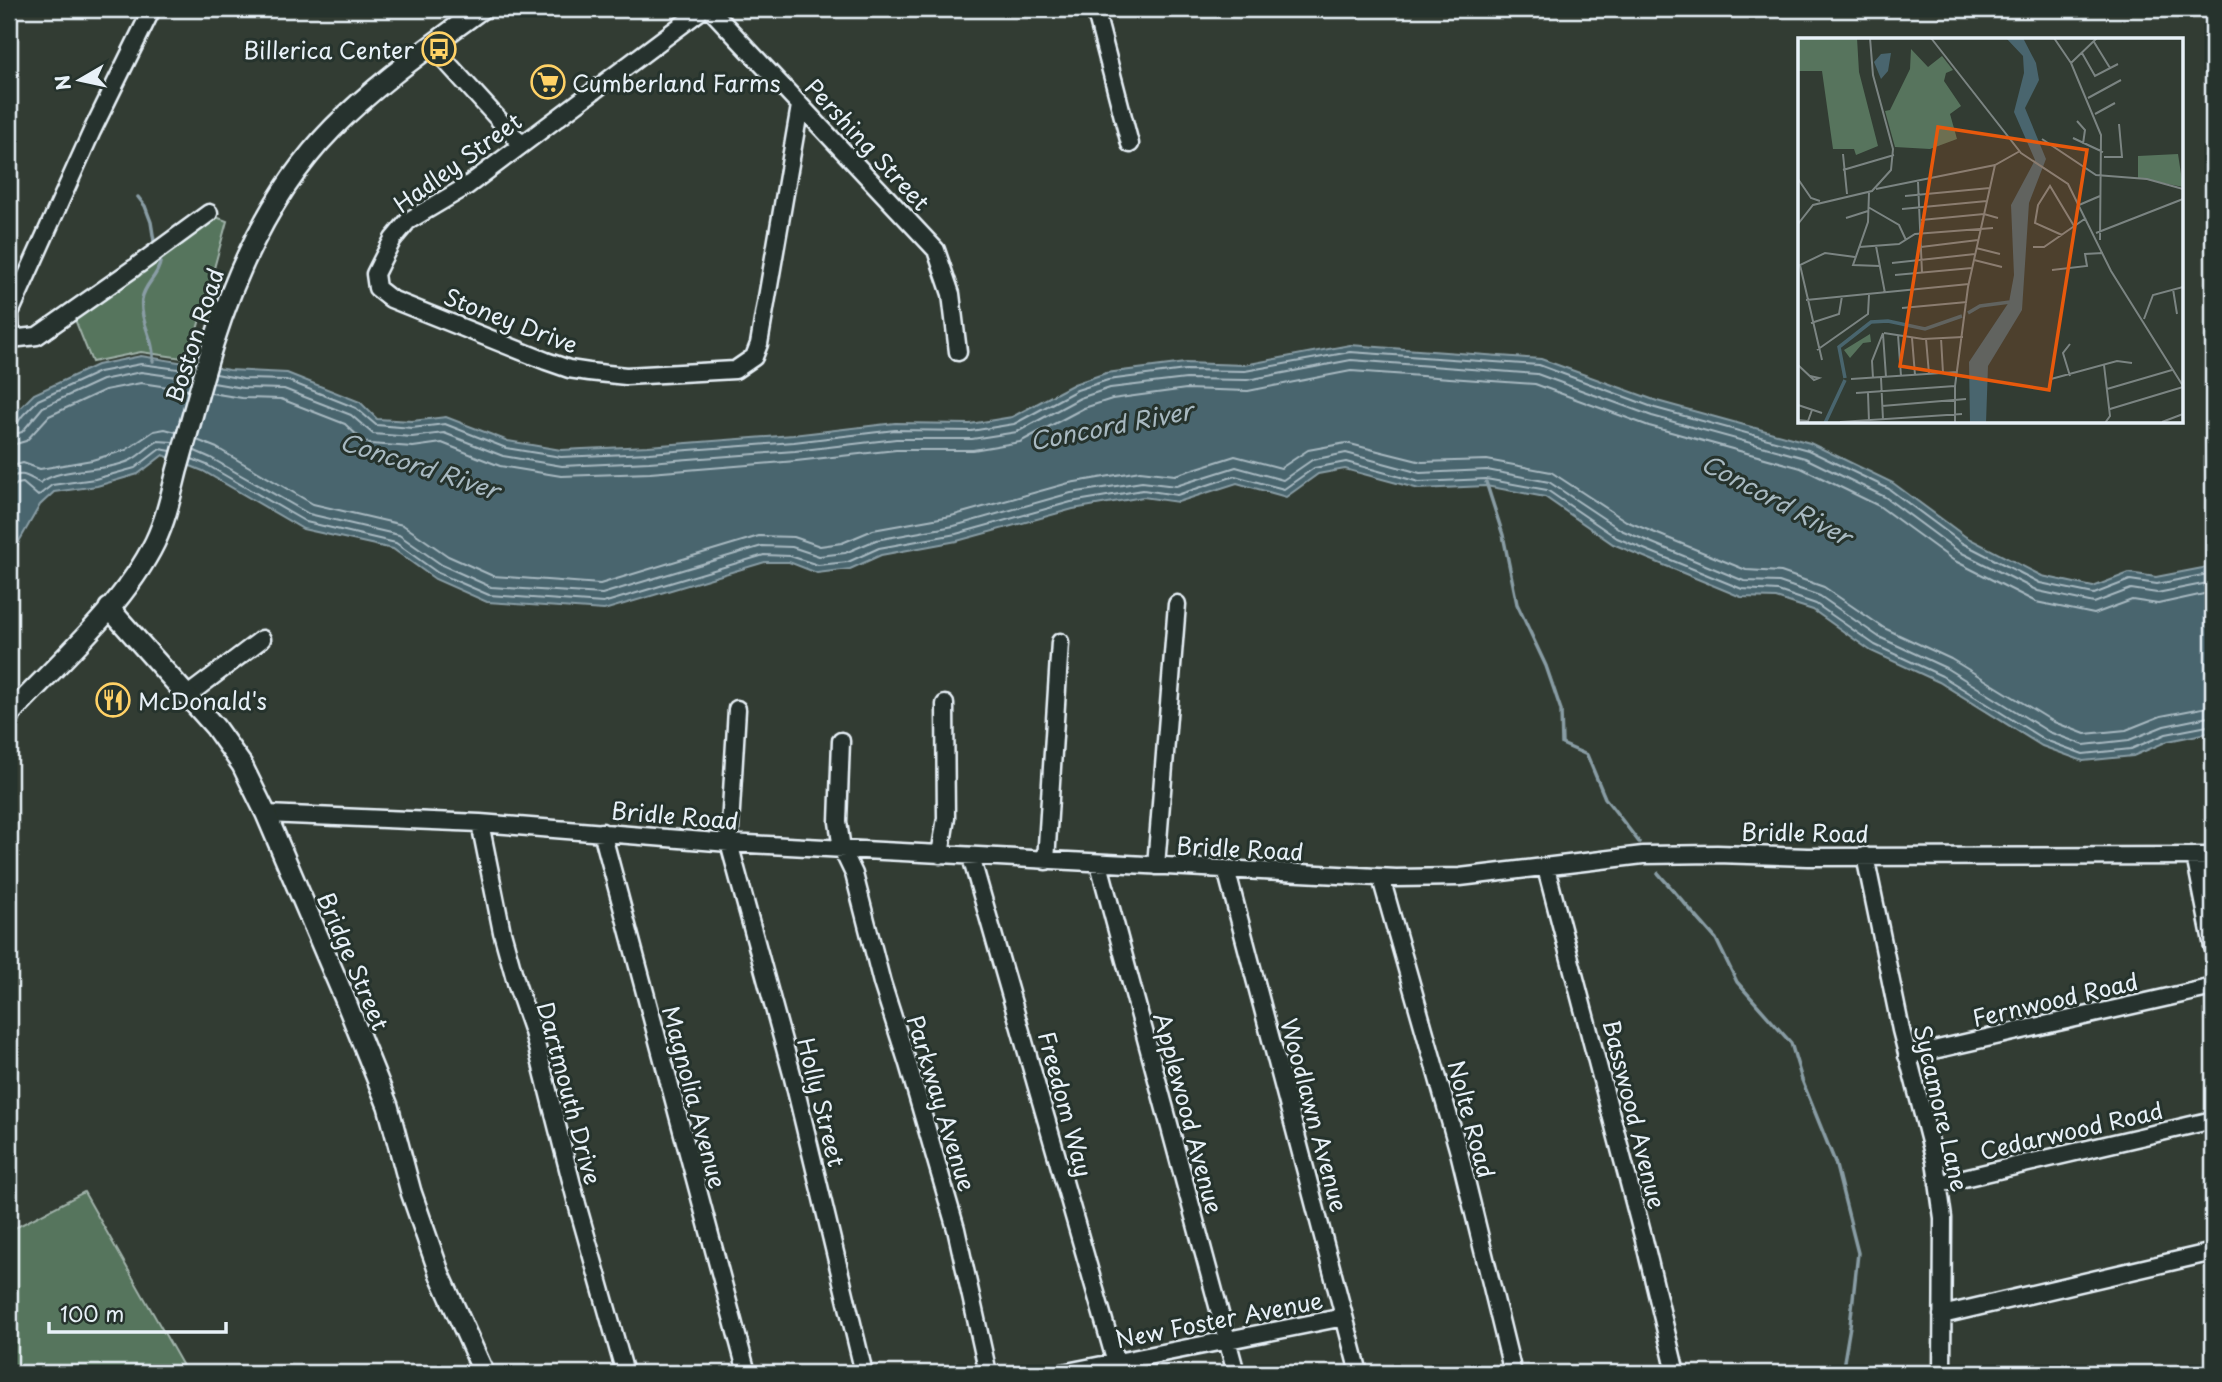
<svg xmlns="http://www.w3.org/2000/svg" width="2222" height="1382" viewBox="0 0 2222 1382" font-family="'Playpen Sans',sans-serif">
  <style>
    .green { fill: #57745d; stroke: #a0b2aa; stroke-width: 2 }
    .water { fill: #49656e; stroke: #899da5; stroke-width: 2 }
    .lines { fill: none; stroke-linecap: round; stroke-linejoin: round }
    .shore { stroke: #a8b9c1; stroke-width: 2 }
    .stream { stroke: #899da5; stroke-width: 3.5 }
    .minor-casing { stroke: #e8f1f8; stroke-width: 21 }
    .major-casing { stroke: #e8f1f8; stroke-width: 24 }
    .minor { stroke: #26332d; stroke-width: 16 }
    .major { stroke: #26332d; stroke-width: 19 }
    .labels { text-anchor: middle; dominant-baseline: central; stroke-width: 6; stroke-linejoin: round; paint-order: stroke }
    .poi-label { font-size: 23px; fill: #e8f1f8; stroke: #26332d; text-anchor: start }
    .street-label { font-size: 23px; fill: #e8f1f8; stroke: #26332d }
    .water-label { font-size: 24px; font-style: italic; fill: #a8b9c1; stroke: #26332d }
    .inset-river { fill: none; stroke: #49656e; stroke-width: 3.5 }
    .inset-road { fill: none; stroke: #7b8482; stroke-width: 2 }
    .view { fill: #e8590c; fill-opacity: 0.15; stroke: #e8590c; stroke-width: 3.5 }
    .inset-edge { fill: none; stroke: #e8f1f8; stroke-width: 3.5 }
  </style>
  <rect width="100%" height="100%" fill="#323c33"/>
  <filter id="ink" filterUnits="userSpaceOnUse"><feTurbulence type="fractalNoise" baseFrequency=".0143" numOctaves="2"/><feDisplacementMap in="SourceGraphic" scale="14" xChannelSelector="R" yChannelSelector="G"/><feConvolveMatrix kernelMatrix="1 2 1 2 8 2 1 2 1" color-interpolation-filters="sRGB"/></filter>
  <g filter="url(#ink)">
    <path class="green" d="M216 217 227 221 189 359 141 352 92 362 74 317Z
      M84 1192 187 1373H9V1231Z"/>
    <path class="water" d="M1350 345 1541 359 1657 401 1810 443 1893 483 1966 537 2042 576 2093 587 2129 573 2156 577 2213 566V732L2168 741 2133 756 2083 761 2042 746 1939 682 1871 651 1813 610 1776 598 1741 597 1613 544 1545 497 1486 486 1419 489 1345 469 1318 474 1286 497 1237 483 1178 502 1143 497 1073 509 957 541 881 555 850 569 817 573 789 562H765L604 610 487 602 435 579 393 549 303 529 203 471 163 455 138 474 97 486 54 492 40 505 9 559V425L17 411 34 394 97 365 141 356 229 370 287 373 360 402 377 419 412 421 446 417 508 441 561 450 648 446 793 435 895 423 970 424 1012 417 1074 384 1106 373 1185 363 1244 365Z"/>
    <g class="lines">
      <path class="shore" d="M216 374 243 379 286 380 356 408 376 425 412 428 445 424 506 448 561 457 649 453 794 442 895 430 971 431 1014 424 1077 390 1108 380 1185 370 1245 371 1350 352 1539 365 1655 408 1808 450 1889 489 1962 543 2040 583 2094 594 2130 580 2157 584 2213 573
        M213 383 243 388 284 389 351 415 373 434 412 437 444 433 503 456 562 466 649 462 795 451 896 439H972L1017 432 1080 398 1110 388 1186 379 1247 380 1351 360 1537 374 1652 416 1805 458 1885 497 1958 551 2038 591 2094 603 2131 589 2157 593 2213 582
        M211 393 242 398 281 399 345 424 361 439 370 444 413 447 442 443 500 466 561 476 650 473 796 461 896 450H973L1020 442 1084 408 1112 399 1186 389 1248 391 1351 371 1535 384 1649 426 1801 468 1879 506 1953 560 2036 602 2094 614 2132 600 2158 604 2213 592
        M9 427 16 425 23 415 38 400 99 372 141 364 193 371
        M9 436 22 432 43 407 102 380 141 372 191 379
        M197 440 217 448 313 504 403 525 448 556 493 576 600 584 759 536 794 537 820 546 842 543 873 530 951 516 1069 483 1140 471 1175 475 1235 456 1281 468 1308 450 1346 443 1422 462 1487 460 1551 472 1626 521 1746 570 1781 572 1824 587 1884 628 1951 659 2054 722 2085 734 2126 730 2161 716 2213 706
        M9 446 26 441 49 416 105 390 141 383 188 390
        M195 451 211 458 309 514 399 535 442 565 491 587 602 594 762 546 792 547 819 556 845 553 876 540 954 526 1071 493 1142 482 1176 486 1236 467 1283 480 1312 460 1346 453 1420 473 1487 470 1549 482 1621 530 1744 581 1779 582 1820 596 1879 637 1946 668 2049 732 2084 745 2129 740 2164 726 2213 716
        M192 459 207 465 306 522 396 543 438 573 489 595 603 603 764 555 790 556 818 565 848 562 879 548 956 534 1071 502 1143 490 1177 495 1235 476 1284 489 1314 468 1346 462 1419 482 1486 479 1547 490 1617 538 1742 589 1778 591 1816 604 1875 645 1942 676 2045 740 2083 754 2131 749 2166 734 2213 725
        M9 467 23 463 40 469 92 460 126 450 154 431 165 429 176 432
        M9 479C22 470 28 477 40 483 62 466 104 473 131 460 141 455 148 446 158 441L173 442
        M9 490 17 484 23 483 38 496 52 485 95 479 135 468 160 449 171 451"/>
      <path class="stream" d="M138 197 145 206 151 222 154 241
        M153 361C155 340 139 321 142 299 145 282 158 279 161 258
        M1486 482 1503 535 1517 604 1546 666 1561 710 1562 744 1587 755 1605 798 1639 842
        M1658 873 1716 939 1737 982 1791 1043 1802 1080 1835 1162 1858 1253 1850 1326 1842 1373"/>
      <defs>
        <path id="minor" d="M703 9 467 186 408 221 393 239 382 260 375 274 377 288 391 299 546 361 569 369 589 372 626 376 735 370 754 357 759 344 800 106
          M710 9 936 250 951 294 958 352
          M1095 9 1130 144
          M432 46 521 144
          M138 265 209 213
          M11 339 37 336 134 268
          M9 343 11 339 10 313 92 131 152 9
          M188 695 262 639
          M737 709 729 843 792 1074 864 1373
          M841 741 838 822 842 849 854 874 882 983 908 1064 956 1229 988 1373
          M266 814 480 823 729 843 1396 878 1460 877 1643 855 1717 854 1808 857 2213 856
          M480 823 502 932 517 986 533 1032 577 1204 625 1373
          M602 832 747 1373
          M940 855 946 818 945 704
          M1865 856 1901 1030 1935 1161 1943 1218 1942 1373
          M2195 856 2213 947
          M971 857 1116 1363
          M1046 861 1060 642
          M1099 864 1236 1373
          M1156 866 1177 604
          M1546 868 1644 1240 1676 1373
          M1226 869 1359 1373
          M1381 878 1460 1156 1513 1373
          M1907 1056 2213 987
          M1938 1184 2213 1120
          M1942 1315 2213 1252
          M1062 1373 1344 1317"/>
        <path id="major" d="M109 608 215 727 242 765 266 814 344 997 388 1106 411 1192 440 1275 484 1373
          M9 715C56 665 125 604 155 542 166 519 171 495 177 471 189 429 200 386 213 344 238 265 274 188 333 128 377 83 431 46 481 9"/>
      </defs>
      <use href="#minor" class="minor-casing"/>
      <use href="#major" class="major-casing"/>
      <use href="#minor" class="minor"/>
      <use href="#major" class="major"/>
    </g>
  </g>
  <defs>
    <symbol id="bus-ring" viewBox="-11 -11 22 22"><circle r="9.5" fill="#26332d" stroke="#ffd166" stroke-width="1.5"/><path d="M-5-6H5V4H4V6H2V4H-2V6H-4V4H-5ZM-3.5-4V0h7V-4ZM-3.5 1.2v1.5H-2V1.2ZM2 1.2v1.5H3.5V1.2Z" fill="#ffd166"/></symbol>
    <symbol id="supermarket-ring" viewBox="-11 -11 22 22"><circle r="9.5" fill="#26332d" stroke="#ffd166" stroke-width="1.5"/><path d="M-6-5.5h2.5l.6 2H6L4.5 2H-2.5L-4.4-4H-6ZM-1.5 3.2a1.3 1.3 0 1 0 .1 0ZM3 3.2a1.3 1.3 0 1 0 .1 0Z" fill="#ffd166"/></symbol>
    <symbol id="restaurant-ring" viewBox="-11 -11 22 22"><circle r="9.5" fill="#26332d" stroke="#ffd166" stroke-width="1.5"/><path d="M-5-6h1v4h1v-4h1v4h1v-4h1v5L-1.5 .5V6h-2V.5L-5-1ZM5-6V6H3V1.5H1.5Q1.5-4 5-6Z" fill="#ffd166"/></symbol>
  </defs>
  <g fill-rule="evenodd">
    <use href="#bus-ring" x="420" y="30" width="38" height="38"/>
    <use href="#supermarket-ring" x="529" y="63" width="38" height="38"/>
    <use href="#restaurant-ring" x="94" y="681" width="38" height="38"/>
  </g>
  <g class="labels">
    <g class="poi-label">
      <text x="414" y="49" text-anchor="end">Billerica Center</text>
      <text x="572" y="82">Cumberland Farms</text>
      <text x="138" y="700">McDonald's</text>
    </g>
    <g class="street-label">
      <text transform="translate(868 144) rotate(47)">Pershing Street</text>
      <text transform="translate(457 162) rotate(-36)">Hadley Street</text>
      <text transform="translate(511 320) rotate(21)">Stoney Drive</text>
      <text transform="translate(194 335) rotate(-72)">Boston Road</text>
      <text transform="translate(675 815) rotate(5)">Bridle Road</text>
      <text transform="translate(1805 832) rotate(1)">Bridle Road</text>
      <text transform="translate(1240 848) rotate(3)">Bridle Road</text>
      <text transform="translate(354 961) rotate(67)">Bridge Street</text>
      <text transform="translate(2055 999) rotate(-13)">Fernwood Road</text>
      <text transform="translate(570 1093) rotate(75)">Dartmouth Drive</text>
      <text transform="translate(695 1097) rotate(75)">Magnolia Avenue</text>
      <text transform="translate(822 1102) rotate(76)">Holly Street</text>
      <text transform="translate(942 1103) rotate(73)">Parkway Avenue</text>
      <text transform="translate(1066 1104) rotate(75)">Freedom Way</text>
      <text transform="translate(1942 1108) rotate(77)">Sycamore Lane</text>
      <text transform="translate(1189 1113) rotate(75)">Applewood Avenue</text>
      <text transform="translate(1635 1114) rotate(76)">Basswood Avenue</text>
      <text transform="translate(1315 1115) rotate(75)">Woodlawn Avenue</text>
      <text transform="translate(1472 1119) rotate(75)">Nolte Road</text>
      <text transform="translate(2071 1130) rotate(-13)">Cedarwood Road</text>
      <text transform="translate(1219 1319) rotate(-11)">New Foster Avenue</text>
    </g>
    <g class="water-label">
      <text transform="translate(1111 425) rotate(-11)">Concord River</text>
      <text transform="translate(420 465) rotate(18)">Concord River</text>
      <text transform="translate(1777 499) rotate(28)">Concord River</text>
    </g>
  </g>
  <g transform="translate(1798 38)">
    <rect width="385" height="385" fill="#323c33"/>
    <path d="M0 0H59L61 34 80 108 58 117 56 111H35L24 33H0ZM113 11 130 29 144 18 155 32 148 35 146 43 163 68 152 76 159 101 132 111 97 109 87 73 92 72 112 31ZM380 116 385 149 340 140V118ZM72 296 73 304 65 305 52 320 46 312Z" fill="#57745d"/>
    <path d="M208 0H225L238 25 241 42 227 70 248 121 231 165 224 272 190 328 188 385H172L171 324 211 264 216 237 213 167 237 122 216 74 226 35 225 18ZM93 15 90 33 83 41 76 24 83 16Z" fill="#49656e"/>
    <path class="inset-river" d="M170 275 182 268 212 264M47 340 41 309 73 284 90 283 127 291 164 278M27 385 47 342"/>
    <path class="inset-road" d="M133 0 223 115 270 146 313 233 385 348M256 0 273 25M299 0 273 25 303 97 302 202M296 4 312 30M284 15 297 38 320 26M290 60 323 42M297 76 317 65M279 83 287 92 285 106M275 100 305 114M244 101 298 137 349 141 385 151M45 116 49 156M306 119H324L321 86M45 132 96 117M0 141 13 160 22 163M120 144 124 235M78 151 197 127 222 113M71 155 70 184 55 227 82 228M107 158 192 150M281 167 302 158M70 169 101 187 108 202M104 171 189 163M48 180 70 173M123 182 186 176 200 180M0 186 15 167 74 153 93 132 95 111 75 37 72 0M298 195 385 161M264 197 237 185 240 167 252 148 276 188M78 208 87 255M61 209 101 206 117 196 195 190M123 209 180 202M235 209H246L288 180M178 210 202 216M176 222 204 229M94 225 177 216M254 232 289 228 287 216 305 215M97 237 174 230M375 251 379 276M8 262 171 246M104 270 169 264M346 281 355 257 385 249M13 285 41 276 44 258M86 295 125 301 165 299M85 296 88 339M100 297 103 338M114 300 117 337M143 300 145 335M128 301 131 336M19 312 70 276 71 257M24 322 2 227 27 215 57 219M0 327 16 342 21 340 12 338M306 327 312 378 307 385M272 338 265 315 272 306M75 340 74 323 85 295M83 340 85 382M53 341 159 334M253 341 319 323 334 325M309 351 374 332M58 355 157 348M70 355 71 384M0 367 24 375M84 368 168 361M312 371 385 349M0 382 10 383 14 372M42 384 164 376M364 384 385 376M157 385V348L170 249 197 127"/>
    <path class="view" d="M140 89 289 112 251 352 102 328Z"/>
    <rect width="385" height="385" class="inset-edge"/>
  </g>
  <rect width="2222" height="1382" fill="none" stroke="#26332d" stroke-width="35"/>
  <rect x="18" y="18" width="2187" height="1347" fill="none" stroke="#e8f1f8" stroke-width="2.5" filter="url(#ink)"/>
  <g transform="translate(80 80) rotate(261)" stroke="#26332d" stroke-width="5" paint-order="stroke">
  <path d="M0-5L12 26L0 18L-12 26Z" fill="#e8f1f8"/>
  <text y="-10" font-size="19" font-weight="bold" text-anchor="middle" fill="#e8f1f8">N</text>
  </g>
  <path d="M49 1322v10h177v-10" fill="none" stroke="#e8f1f8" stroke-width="3.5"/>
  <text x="60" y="1322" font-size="21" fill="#e8f1f8" stroke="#26332d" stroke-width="5" paint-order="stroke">100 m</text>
</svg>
